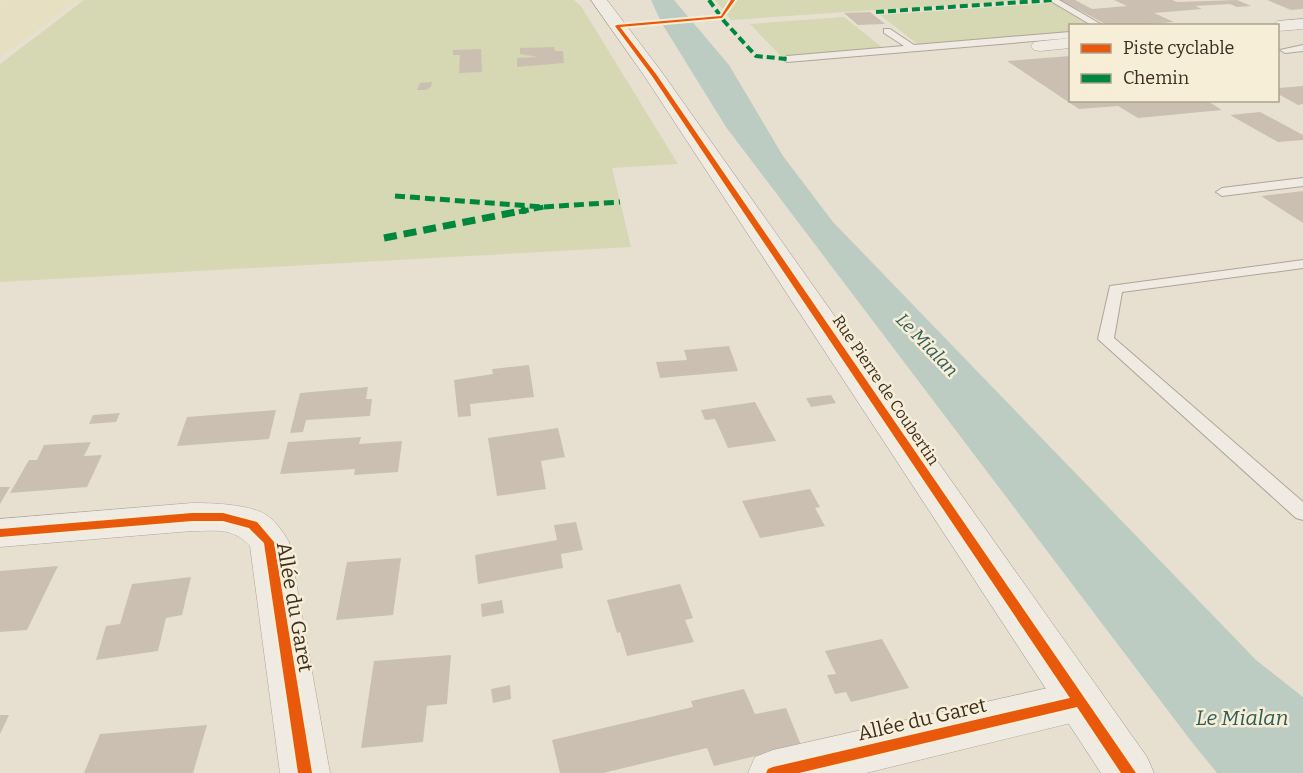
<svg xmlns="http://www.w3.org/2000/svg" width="1303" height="773" viewBox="0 0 1303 773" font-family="Bitter,serif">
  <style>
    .farmland { fill: #e6dfc2 }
    .green { fill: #d6d7b3 }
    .water { fill: #bcccc2 }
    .building { fill: #cbbfb2 }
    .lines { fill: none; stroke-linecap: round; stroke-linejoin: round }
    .lane-casing { stroke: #ada599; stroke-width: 2 }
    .street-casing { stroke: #ada599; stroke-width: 1 }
    .secondary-casing { stroke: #9c958a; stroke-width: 1 }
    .lane { fill: #efebe3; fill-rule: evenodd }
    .street { fill: #efebe3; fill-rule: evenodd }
    .secondary { fill: #efebe3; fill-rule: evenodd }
    .quiet-far2 { stroke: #00873e; stroke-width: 4; stroke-dasharray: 8 4; stroke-linecap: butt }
    .quiet-far1 { stroke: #00873e; stroke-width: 5; stroke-dasharray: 10 5; stroke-linecap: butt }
    .quiet { stroke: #00873e; stroke-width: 7; stroke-dasharray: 13 7; stroke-linecap: butt }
    .cycleway-casing { stroke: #f7eed8; stroke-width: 4 }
    .cycleway { fill: #e8590c; fill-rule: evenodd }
    .labels { text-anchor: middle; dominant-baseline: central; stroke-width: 5; stroke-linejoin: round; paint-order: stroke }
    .street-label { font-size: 16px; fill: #3d2e20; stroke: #f7eed8 }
    .water-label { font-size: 18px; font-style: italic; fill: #2f5d5a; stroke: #f7eed8 }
    .near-street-label { font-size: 20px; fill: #3d2e20; stroke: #f7eed8 }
    .near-water-label { font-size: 21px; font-style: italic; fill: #2f5d5a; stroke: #f7eed8 }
  </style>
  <rect width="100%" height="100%" fill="#e7e0d1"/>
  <path class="farmland" d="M11 0H78L0 58V1Z"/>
  <path class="green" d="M84 0H574L581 6 678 164 612 168 631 247 0 282V64Z
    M715 0H1020L731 20Z
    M1053 3 1094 25 1070 26V34L920 46 880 15Z
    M844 17 883 48 782 57 750 24Z"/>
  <path class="water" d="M651 0H674L729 65 783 156 833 222 1256 660 1303 697V773H1217L1191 741 726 127 661 22Z"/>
  <path class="building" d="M1060 0H1075L1092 9 1127 6 1114 0H1172L1177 2 1237 0 1251 6 1237 7 1230 4 1195 6 1202 9 1154 13 1174 22 1149 24 1151 26H1109Z
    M1267 0H1303V9L1291 10Z
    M870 12 885 24 858 25 844 13Z
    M554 47 555 51H563L564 63 517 67V58L538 57 520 54V48Z
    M481 49 482 72 459 73 460 55H453V50Z
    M1070 56V100H1206L1222 110 1138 118 1118 106 1079 109 1007 61Z
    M432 82 431 87 426 90H417L420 83Z
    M1303 86V104L1298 105 1278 94V88Z
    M1260 112 1303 135V140L1278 142 1230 115Z
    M1303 191V223L1261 196Z
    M729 346 738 371 660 378 656 362 687 360 684 350Z
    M529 365 534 397 470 404 471 416 458 417 454 380 493 374 492 369Z
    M368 387 366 399H372L370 416 306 420 303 432 290 433 300 393Z
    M831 395 836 403 811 407 806 398Z
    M755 402 776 441 728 448 715 419 705 420 701 410Z
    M276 410 269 439 177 446 187 417Z
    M120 413 116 422 89 424 93 415Z
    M558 428 565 457 541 461 546 489 497 496 488 438Z
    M361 437 359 444 402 441 398 472 354 475 355 469 280 474 288 442Z
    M91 442 84 456 102 455 87 487 10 493 29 460H37L44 445Z
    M0 487H10L0 504Z
    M810 489 820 507 815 508 825 526 760 538 742 501Z
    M576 522 583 550 561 554 563 568 478 584 475 555 557 540 554 525Z
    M401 558 393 615 336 620 347 562Z
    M58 566 27 630 0 632V571Z
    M191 577 182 615 166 618 158 651 96 660 106 626 120 624 132 584Z
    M680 584 693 618 685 620 694 642 627 656 620 632 617 633 607 600Z
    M502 600 504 613 482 617 481 604Z
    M882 639 909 688 851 702 846 692 835 694 827 675 836 674 825 651Z
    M451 655 447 704 427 706 423 742 361 748 374 661Z
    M510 685 511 699 493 703 491 689Z
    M744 689 755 714 786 708 801 745 714 766 707 748 603 773H560L552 740 693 707 691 701Z
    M0 715H9L0 734Z
    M207 725 193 773H84L100 734Z"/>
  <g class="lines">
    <defs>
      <path id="lane" d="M1049 0H1059L1104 26H1093Z
        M884 29H890L914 45 1070 32V38L787 62 782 59 787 56 904 46 884 33Z
        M1303 45V51L1285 53 1280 50Z
        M1303 178V186L1222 196 1216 192 1222 188Z
        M1303 260V268L1122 292 1114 338 1303 502V520L1296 518 1098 339 1110 286Z"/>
      <path id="street" d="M1303 19V29L1278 31V26H1270L1278 21Z
        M1070 38V48L1040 51 1034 50 1031 46 1034 42Z
        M192 503C212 503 251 504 268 516 276 522 284 533 289 542L330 773H280L250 546C232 527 217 531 192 531L0 547V519Z
        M1079 681 1096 687 1102 701 1096 715 1079 721 866 773H748L755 757 773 750Z"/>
      <path id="secondary" d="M591 0H607L661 71 1147 757 1154 773H1101L645 77Z"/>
    </defs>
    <use href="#lane" class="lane-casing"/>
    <use href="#street" class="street-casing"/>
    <use href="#secondary" class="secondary-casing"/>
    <use href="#lane" class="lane"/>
    <use href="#street" class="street"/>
    <use href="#secondary" class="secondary"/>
    <path class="quiet-far2" d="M709 0 724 21 756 56 787 59
      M876 12 1053 0"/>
    <path class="quiet-far1" d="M395 196 544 207 518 212
      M544 207 620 202"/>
    <path class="quiet" d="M384 238 526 210"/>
    <defs>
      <path id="cycleway" d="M731 0H735L722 18 620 27 656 74 1136 773H1121L1077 707 799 773H766L768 769 773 767 1070 698 652 76 615 26 617 25 721 16Z
        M192 513H223L257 522 274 542 312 773H298L264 543 249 528 223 521H192L0 537V529Z"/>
    </defs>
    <use href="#cycleway" class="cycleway-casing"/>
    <use href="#cycleway" class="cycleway"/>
  </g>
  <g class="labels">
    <g class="street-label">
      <text transform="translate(886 390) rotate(56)">Rue Pierre de Coubertin</text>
    </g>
    <g class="water-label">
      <text transform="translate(927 345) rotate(46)">Le Mialan</text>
    </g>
    <g class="near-street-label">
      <text transform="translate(295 607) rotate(80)">Allée du Garet</text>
      <text transform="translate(922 719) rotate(-13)">Allée du Garet</text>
    </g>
    <g class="near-water-label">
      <text x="1242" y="718">Le Mialan</text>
    </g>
  </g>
  <rect x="1069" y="24" width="210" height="78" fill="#f7eed8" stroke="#ada18e" stroke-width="1.5"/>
  <rect x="1081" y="44" width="30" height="9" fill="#e8590c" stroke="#ada18e" stroke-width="1.5"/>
  <text x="1123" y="54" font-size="18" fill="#3d2e20">Piste cyclable</text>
  <rect x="1081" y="74" width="30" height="9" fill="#00873e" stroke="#ada18e" stroke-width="1.5"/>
  <text x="1123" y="84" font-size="18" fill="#3d2e20">Chemin</text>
</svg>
